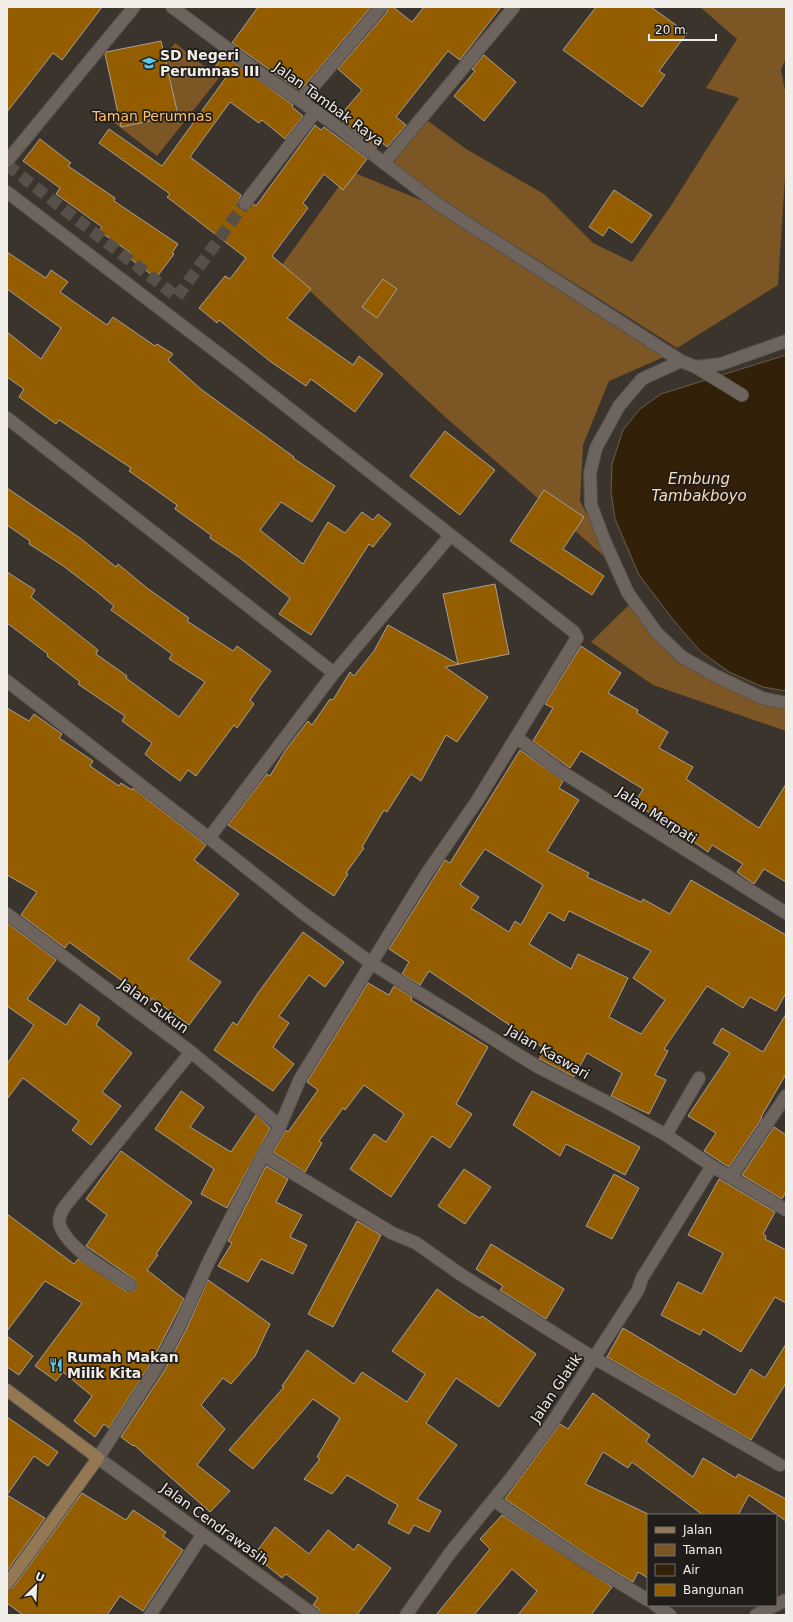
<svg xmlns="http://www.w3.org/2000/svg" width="793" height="1622" viewBox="0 0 793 1622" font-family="'DejaVu Sans',sans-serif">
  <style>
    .green { fill: #7c5624 }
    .water { fill: #322008; stroke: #6b5e4b }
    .building { fill: #945e00; stroke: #a8a096; fill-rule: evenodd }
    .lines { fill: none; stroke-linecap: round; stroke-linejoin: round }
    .street-tunnel { stroke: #565048; stroke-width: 12; stroke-dasharray: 12 6; stroke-linecap: butt }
    .lane-casing { stroke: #58524c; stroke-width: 14 }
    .street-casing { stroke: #58524c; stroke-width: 14 }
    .secondary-casing { stroke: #58524c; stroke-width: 14 }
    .lane { stroke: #6d655d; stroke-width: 12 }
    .street { stroke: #6d655d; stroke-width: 12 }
    .secondary { stroke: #947854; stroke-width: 12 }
    .labels { text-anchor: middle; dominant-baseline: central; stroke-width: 3.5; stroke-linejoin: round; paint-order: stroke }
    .poi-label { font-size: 14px; font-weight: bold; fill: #f1ede8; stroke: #1f1c19; text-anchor: start }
    .street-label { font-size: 14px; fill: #f1ede8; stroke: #1f1c19 }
    .park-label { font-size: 14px; fill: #fdc176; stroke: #1f1c19 }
    .water-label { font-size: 15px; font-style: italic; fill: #fcddb9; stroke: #1f1c19 }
  </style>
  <rect width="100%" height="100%" fill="#3b342c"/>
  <path class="green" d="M700 7H786V58L781 70 786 95V162L778 285 677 348 444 201 393 164 417 128 428 121 466 149 544 194 593 243 632 262 672 204 739 98 706 88 737 39Z
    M175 43 219 78 157 156 112 121Z
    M350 171 440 208 666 356 609 381 583 445 580 501 613 564 443 415 282 265Z
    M630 604 676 651 786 703V731L653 685 591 642Z"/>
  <path class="water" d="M786 355V691L763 687 729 672 700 651 675 622 639 575 615 519 611 492 612 464 623 430 640 409 661 394Z"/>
  <path class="building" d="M7 7H102L62 60 53 53 7 112Z
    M258 7H371L300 91 232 43Z
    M388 7H393L412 22 424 7H501L460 60 448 51 396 117 406 125 387 147 381 142 376 148 338 118 362 90 338 69 387 12Z
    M596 7H651L687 33 659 71 665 75 642 107 563 50Z
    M161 41 178 115 121 127 105 54 106 52Z
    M224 55 293 105 292 107 303 116 285 139 262 120 259 123 230 102 190 157 241 195 238 202 241 209 247 210 253 204 256 206 315 125 321 130 324 127 367 159 343 190 324 174 303 203 308 208 272 256 311 289 287 318 353 365 359 356 383 374 355 412 311 379 306 386 271 362 219 320 217 323 199 308 225 276 230 279 246 258 167 197 170 194 99 143 109 129 162 166 227 76 215 67Z
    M484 55 516 82 484 121 454 96 475 71 472 69Z
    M40 139 71 163 68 166 115 198 114 201 178 244 172 253 174 254 156 278 128 257 131 253 99 231 102 227 56 194 60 188 23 161Z
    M614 190 652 215 632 243 609 227 603 236 589 227Z
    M7 252 46 278 51 270 68 282 60 292 107 325 113 317 155 346 157 344 173 354 168 360 202 390 294 457 293 458 335 486 312 522 281 502 260 530 303 564 328 522 345 533 362 512 373 520 378 514 391 524 373 547 369 544 311 635 279 614 290 598 240 558 210 538 211 535 175 509 177 505 129 471 131 468 59 420 56 424 19 397 24 389 7 377V332L41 359 61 328 7 289Z
    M383 279 397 289 377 318 362 307Z
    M445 431 495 470 460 515 410 476Z
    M7 488 80 538 116 567 118 564 147 588 189 618 187 621 233 651 237 646 271 671 250 700 254 704 237 728 234 725 196 776 188 770 180 781 153 761 145 754 152 743 122 721 125 716 78 684 80 682 47 656 48 654 7 623V572L35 590 31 597 98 650 96 654 127 676 126 678 179 717 205 682 169 659 172 654 111 610 114 606 96 591 62 565 29 544 30 541 7 525Z
    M544 490 584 517 563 549 604 576 592 595 510 541Z
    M495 584 509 654 445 667 488 697 457 742 446 735 421 781 411 774 387 812 384 810 362 847 364 848 346 873 348 874 334 896 228 825 267 774 270 776 285 751 308 721 312 725 330 699 333 700 350 672 354 676 374 651 388 625 458 664 443 594Z
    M581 646 621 673 608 693 638 710 637 713 668 732 659 748 693 767 686 779 759 828 786 784V882L764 869 754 884 737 872 743 864 712 845 708 852 684 835 686 833 634 804 643 789 581 751 570 768 533 741 553 708 545 704Z
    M7 708 29 721 34 714 62 734 59 738 93 761 90 766 119 786 121 783 132 790 133 788 206 845 194 860 239 894 188 959 221 982 189 1025 152 998 150 1001 69 942 65 948 21 915 37 892 7 875Z
    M520 750 563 781 559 788 579 800 547 851 589 873 587 877 641 902 643 899 670 914 691 880 786 935V993L776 1011 750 997 743 1008 707 986 664 1049 668 1051 655 1075 666 1080 649 1114 611 1096 622 1073 587 1053 574 1077 542 1060 539 1059 545 1049 429 971 420 985 402 974 409 962 389 949 445 860 450 863ZM485 849 543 885 521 925 515 921 509 932 471 908 479 897 460 885ZM569 911 651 951 633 978 665 1000 641 1034 609 1017 628 978 578 954 571 969 529 944 549 912 564 921Z
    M7 923 56 960 27 999 66 1025 80 1004 100 1018 96 1025 132 1053 102 1092 121 1106 91 1145 72 1130 79 1121 23 1078 7 1099V1064L34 1025 7 1006Z
    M303 932 344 962 325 987 309 975 279 1016 289 1023 273 1047 294 1064 273 1091 214 1050 233 1022 237 1025 258 993Z
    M368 983 389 995 394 986 412 997 411 1000 488 1047 456 1104 472 1114 450 1148 432 1136 391 1197 350 1169 374 1134 386 1142 404 1114 364 1085 345 1110 343 1108 319 1141 322 1143 305 1172 273 1152 286 1130 288 1132 318 1090 307 1082Z
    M786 1014V1074L761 1117 762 1118 729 1167 704 1151 716 1133 688 1116 730 1053 713 1043 722 1028 763 1052Z
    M181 1091 204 1107 190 1127 231 1152 256 1115 270 1128 227 1208 201 1194 214 1169 155 1129Z
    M532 1091 640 1147 625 1175 566 1144 560 1156 513 1125Z
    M774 1127 786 1135V1191L782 1199 742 1175Z
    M121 1151 192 1202 156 1254 158 1255 147 1270 184 1299 151 1363 109 1428 104 1424 95 1437 74 1421 92 1396 63 1372 56 1381 35 1366 82 1303 45 1281 7 1331V1214L74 1264 78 1259 126 1291H134L137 1285 134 1279 86 1246 107 1215 86 1199Z
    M266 1166 288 1179 276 1202 302 1215 290 1237 307 1245 293 1274 261 1259 248 1282 218 1266 232 1243 228 1241Z
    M464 1169 491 1187 465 1224 438 1206Z
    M614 1174 639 1188 612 1239 586 1226Z
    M719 1179 775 1212 763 1234 766 1236 765 1239 786 1250V1303L775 1297 741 1352 703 1329 700 1335 661 1315 678 1282 702 1294 723 1253 688 1235Z
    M357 1221 381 1235 333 1327 308 1314Z
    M491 1244 564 1289 546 1319 500 1290 503 1286 476 1269Z
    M208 1280 270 1324 255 1356 231 1384 223 1378 201 1405 225 1429 197 1465 230 1491 210 1512 134 1445 133 1446 121 1437 164 1371 186 1330Z
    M437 1289 471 1313 480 1318 482 1316 536 1354 499 1407 456 1378 426 1423 457 1445 417 1499 441 1511 429 1532 414 1525 409 1534 388 1523 398 1505 347 1475 332 1494 304 1479 320 1459 317 1457 340 1418 313 1399 253 1469 229 1450 284 1387 282 1386 307 1350 354 1384 362 1372 407 1402 425 1374 392 1351Z
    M623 1328 735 1395 751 1369 765 1378 786 1344V1383L751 1440 607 1357Z
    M7 1336 33 1356 19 1375 7 1367Z
    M593 1393 650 1435 646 1442 693 1477 703 1458 736 1478 738 1474 786 1499V1521L749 1495 738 1515H703L632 1462 628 1468 603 1452 585 1484 648 1514V1578L638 1572 633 1582 589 1556 505 1499 560 1424 568 1429Z
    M7 1417 58 1452 48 1466 34 1456 7 1495 45 1518 7 1571Z
    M82 1493 126 1520 133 1510 166 1532 163 1536 183 1550 143 1611 120 1596 107 1615H23L7 1603V1591L13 1588Z
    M502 1515 612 1587 591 1615H518L537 1591 512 1569 474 1615H436L490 1549 480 1539Z
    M275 1527 309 1554 328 1530 354 1550 358 1544 391 1568 357 1615H321L319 1609 313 1605 318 1598 286 1574 282 1578 254 1555Z"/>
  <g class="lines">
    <path class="street-tunnel" d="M7 165 177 297 245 203"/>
    <defs>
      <path id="lane" d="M384 163 439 205 681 361
        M786 341 721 364 696 367 681 361 642 379 619 406 596 448 590 473 591 505 605 542 628 593 657 633 682 657 714 675 762 698 786 703
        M696 367 742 395
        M666 1135 699 1078
        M731 1177 786 1096"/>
      <path id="street" d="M172 7 263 75 331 122 384 163 514 7
        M301 101 381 7
        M7 161 134 7
        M7 192 239 369 574 632 577 638 477 801 427 873 300 1079 280 1126 263 1155 209 1261 179 1327 157 1367 98 1458 314 1615
        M245 203 316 111
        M7 418 334 673
        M7 681 209 838 303 913 371 963 538 1067 605 1101 666 1135 712 1166 786 1210
        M516 737 559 770 786 913
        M209 838 334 673 450 536
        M7 914 191 1052 280 1126
        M263 1155 392 1233 416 1243 460 1274 594 1358 780 1465
        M130 1285C109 1271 70 1251 60 1226 58 1219 61 1212 65 1206L191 1052
        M493 1500 585 1562 648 1600
        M655 1605 670 1615
        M150 1615 203 1534
        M406 1615 450 1553 512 1477 554 1420 638 1290 642 1278 712 1166
        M756 1615 786 1600"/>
      <path id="secondary" d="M7 1390 98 1458 7 1584"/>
    </defs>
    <use href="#lane" class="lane-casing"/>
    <use href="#street" class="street-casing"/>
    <use href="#secondary" class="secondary-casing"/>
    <use href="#lane" class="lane"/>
    <use href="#street" class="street"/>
    <use href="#secondary" class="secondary"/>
  </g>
  <defs>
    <symbol id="school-bare" viewBox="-9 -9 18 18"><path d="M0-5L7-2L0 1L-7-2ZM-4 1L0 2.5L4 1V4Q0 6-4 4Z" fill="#5cc7e8" stroke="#1f1c19" stroke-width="2.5" paint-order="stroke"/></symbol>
    <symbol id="restaurant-bare" viewBox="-9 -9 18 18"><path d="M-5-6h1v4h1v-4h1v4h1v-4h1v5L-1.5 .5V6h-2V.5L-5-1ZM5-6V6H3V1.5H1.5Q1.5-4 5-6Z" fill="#5cc7e8" stroke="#1f1c19" stroke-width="2.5" paint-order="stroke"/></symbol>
  </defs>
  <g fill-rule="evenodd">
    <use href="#school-bare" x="139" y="53" width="20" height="20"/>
    <use href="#restaurant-bare" x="46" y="1355" width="20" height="20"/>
  </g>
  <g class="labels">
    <g class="poi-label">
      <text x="160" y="55">SD Negeri<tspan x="160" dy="16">Perumnas III</tspan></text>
      <text x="67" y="1357">Rumah Makan<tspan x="67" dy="16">Milik Kita</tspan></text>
    </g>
    <g class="street-label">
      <text transform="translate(329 104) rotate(36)">Jalan Tambak Raya</text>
      <text transform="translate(657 815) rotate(33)">Jalan Merpati</text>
      <text transform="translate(154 1006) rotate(36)">Jalan Sukun</text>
      <text transform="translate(548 1052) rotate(30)">Jalan Kaswari</text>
      <text transform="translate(556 1388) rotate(-56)">Jalan Glatik</text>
      <text transform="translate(215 1524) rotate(36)">Jalan Cendrawasih</text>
    </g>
    <g class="park-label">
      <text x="152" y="116">Taman Perumnas</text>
    </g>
    <g class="water-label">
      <text x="699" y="479">Embung<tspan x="699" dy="17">Tambakboyo</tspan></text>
    </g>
  </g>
  <rect width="793" height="1622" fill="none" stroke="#f1ede8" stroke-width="16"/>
  <rect x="647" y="1514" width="130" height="92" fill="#1f1c19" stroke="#73706c"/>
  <rect x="655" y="1527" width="20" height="6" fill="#947854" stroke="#73706c"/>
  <text x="683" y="1534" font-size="12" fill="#f1ede8">Jalan</text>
  <rect x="655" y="1544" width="20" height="12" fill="#7c5624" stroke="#73706c"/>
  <text x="683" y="1554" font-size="12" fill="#f1ede8">Taman</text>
  <rect x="655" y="1564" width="20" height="12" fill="#322008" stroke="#73706c"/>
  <text x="683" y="1574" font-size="12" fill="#f1ede8">Air</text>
  <rect x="655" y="1584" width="20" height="12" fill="#945e00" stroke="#73706c"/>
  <text x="683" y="1594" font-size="12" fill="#f1ede8">Bangunan</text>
  <g transform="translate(36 1586) rotate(24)" stroke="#1f1c19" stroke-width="3" paint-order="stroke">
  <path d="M0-3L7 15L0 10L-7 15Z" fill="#f1ede8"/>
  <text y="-6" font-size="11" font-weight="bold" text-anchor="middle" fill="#f1ede8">U</text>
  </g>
  <path d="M649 34v6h67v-6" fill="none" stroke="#f1ede8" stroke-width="2"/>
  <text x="655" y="34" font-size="12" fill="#f1ede8" stroke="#1f1c19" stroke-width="3" paint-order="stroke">20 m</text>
</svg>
